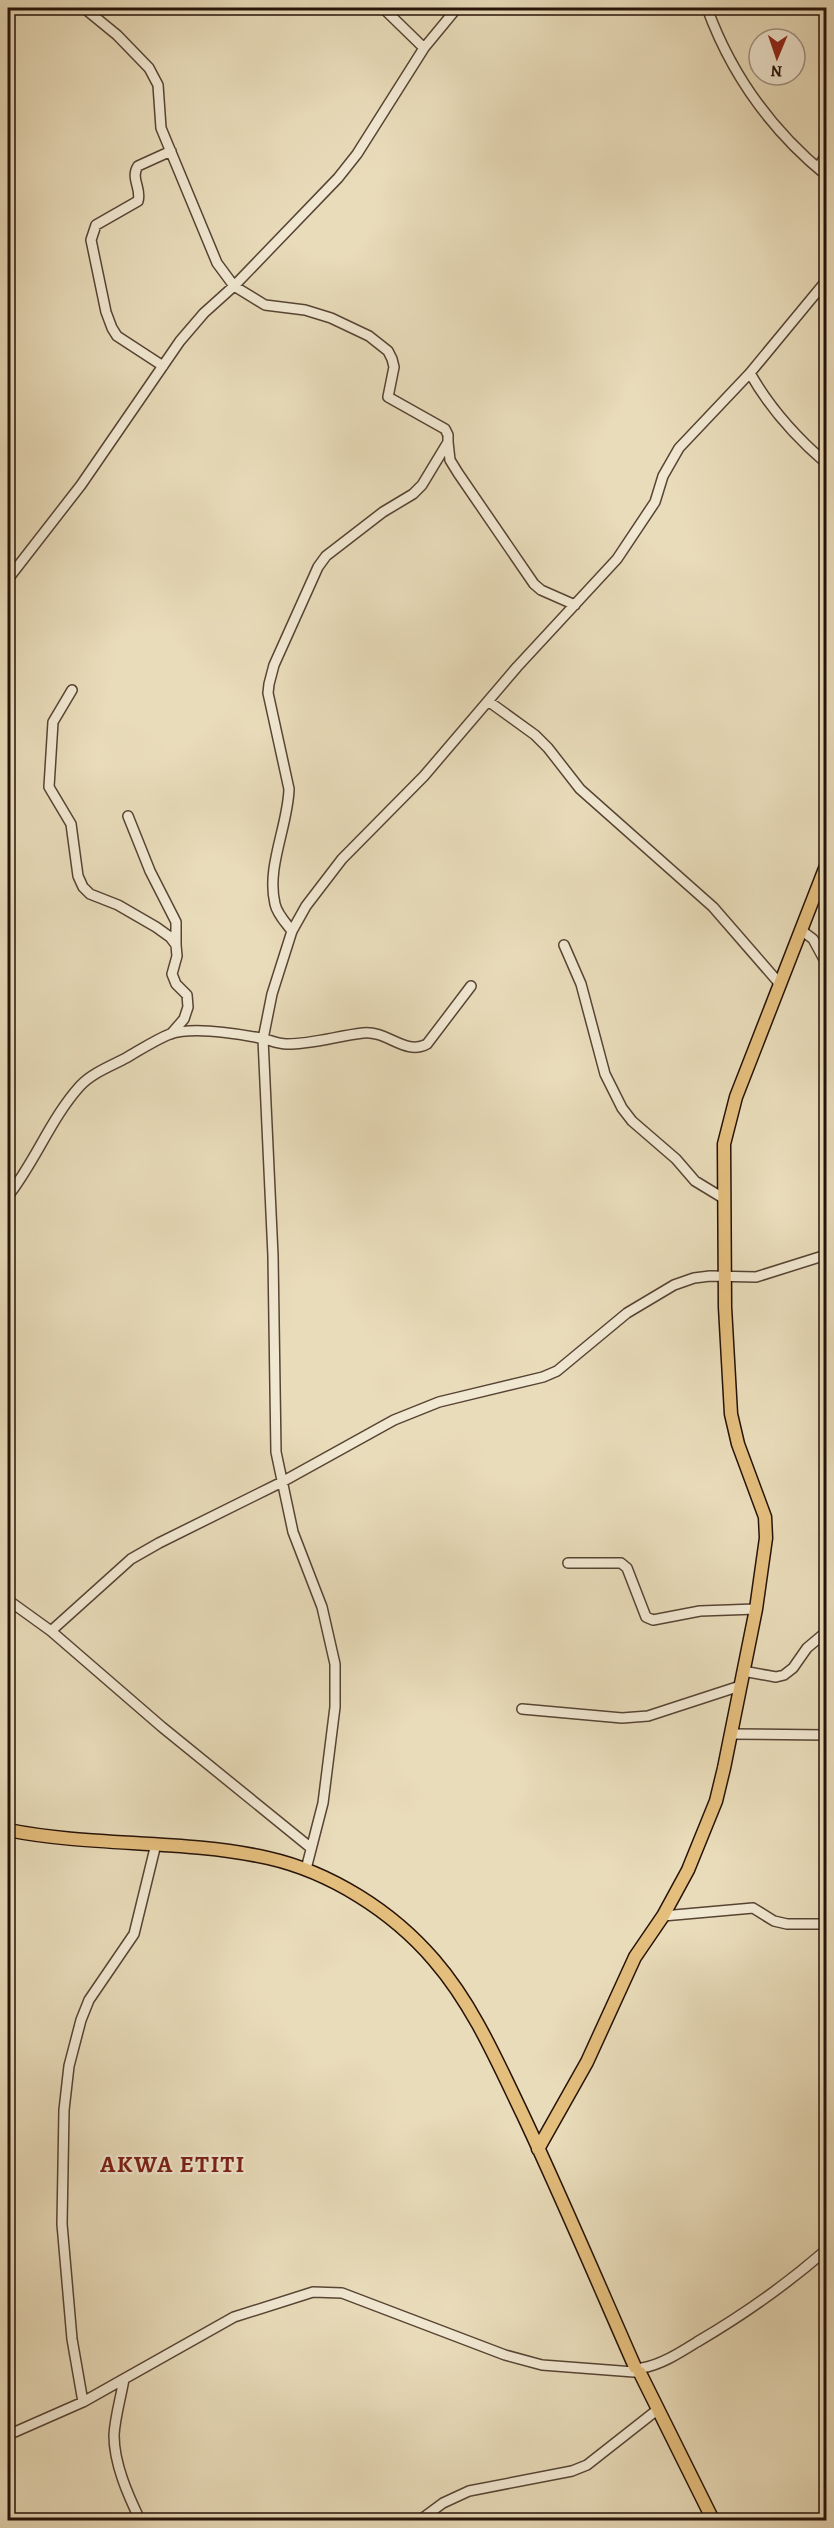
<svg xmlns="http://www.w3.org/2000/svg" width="834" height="2528" viewBox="0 0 834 2528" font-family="Alegreya,serif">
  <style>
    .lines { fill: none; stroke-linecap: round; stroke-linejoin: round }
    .minor-casing { stroke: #574434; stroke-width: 12 }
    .major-casing { stroke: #261208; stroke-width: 15 }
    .minor { stroke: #f1e8d2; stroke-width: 9 }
    .major { stroke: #e4be7d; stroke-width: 12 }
    .labels { text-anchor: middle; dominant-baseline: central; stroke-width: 4.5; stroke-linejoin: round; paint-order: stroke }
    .district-label { font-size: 24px; font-weight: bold; letter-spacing: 1.5px; fill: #7a1f14; stroke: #f1e8d2 }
  </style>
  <rect width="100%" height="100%" fill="#e9dcba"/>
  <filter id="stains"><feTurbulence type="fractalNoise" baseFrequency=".00333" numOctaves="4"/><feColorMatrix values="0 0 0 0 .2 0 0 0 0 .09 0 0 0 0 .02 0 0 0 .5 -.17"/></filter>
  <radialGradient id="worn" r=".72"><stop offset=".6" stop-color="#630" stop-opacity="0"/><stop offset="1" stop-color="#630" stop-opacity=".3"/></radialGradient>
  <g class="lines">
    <defs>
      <path id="minor" d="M84 8 117 35 149 68 158 85 161 128 217 263 234 286 265 305 305 310 331 318 369 336 388 351 392 359 394 367 388 397 445 429 448 435V442L422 485 413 494 383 512 326 556 318 567 274 665 269 684 268 693 289 789C288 826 266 867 275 904 277 914 286 923 292 931
        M383 8 424 48
        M707 8C731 74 771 130 826 175
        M818 168 826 155
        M163 366 117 336 112 328 106 312 91 240 96 225 138 201C142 189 130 178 138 166L171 151
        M750 373C769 407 797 438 826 463
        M448 442 450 460 458 473 534 584 541 590 575 605
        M8 579 81 485 180 341 204 313 234 286 338 178 357 154 424 48 457 8
        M72 690 53 722 49 787 71 824 78 876 83 887 90 894 118 905 156 927 170 937 176 945 177 956 172 974 176 984 187 995 188 1007 184 1019 171 1034
        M488 701 535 735 548 748 580 789 713 907 779 983
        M128 816 150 871 176 922V945
        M801 930 813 939 826 963
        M564 945 581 984 605 1074 622 1108 632 1121 676 1159 695 1181 723 1198
        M8 1196C35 1162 51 1118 80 1086 92 1073 111 1066 126 1058 140 1050 155 1040 170 1034 194 1026 240 1034 265 1039 272 1041 279 1044 287 1044 313 1044 337 1036 363 1033 387 1030 405 1056 427 1044L471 986
        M568 1563H621L627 1568 646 1617 653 1620 700 1611 756 1609
        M8 1600 51 1631 162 1727 311 1848
        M51 1631 131 1559 159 1543 282 1482 394 1420 439 1402 543 1377 557 1371 627 1313 674 1285 694 1278 710 1276 756 1277 826 1255
        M743 1671 776 1677 784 1675 793 1668 807 1648 826 1632
        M522 1709 622 1718 648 1716 740 1686
        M731 1734 826 1735
        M306 1869 323 1803 335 1707V1664L322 1607 293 1532 276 1452 273 1256 263 1039 272 994 292 931 306 906 342 859 424 776 517 667 617 559 655 502 663 476 679 448 750 373 826 281
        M663 1916 753 1908 774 1921 787 1924H826
        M642 2368C661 2365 681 2352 697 2342 743 2315 786 2285 826 2250
        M124 2379C121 2397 115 2417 114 2435 114 2464 128 2495 140 2520
        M83 2402 72 2339 62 2224 64 2110 69 2066 81 2020 89 2000 134 1934 156 1844
        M8 2435 83 2402 234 2317 313 2292 342 2293 505 2355 542 2365 634 2372
        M420 2520 443 2503 469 2491 572 2471 587 2465 657 2410"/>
      <path id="major" d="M8 1830C93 1847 183 1839 268 1858 330 1872 392 1911 434 1960 473 2005 497 2061 523 2115 562 2198 598 2283 635 2367
        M538 2149 587 2062 635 1957 663 1916 688 1870 716 1801 724 1768 756 1609 766 1538 765 1517 738 1444 731 1414 725 1307 724 1144 736 1097 826 866
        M640 2373 713 2520"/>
    </defs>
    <use href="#minor" class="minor-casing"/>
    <use href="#major" class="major-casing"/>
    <use href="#minor" class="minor"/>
    <use href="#major" class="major"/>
  </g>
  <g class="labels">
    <g class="district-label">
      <text x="173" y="2164">AKWA ETITI</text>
    </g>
  </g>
  <rect width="834" height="2528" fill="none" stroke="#e9dcba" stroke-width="30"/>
  <rect x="9" y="9" width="816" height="2510" fill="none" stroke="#261208" stroke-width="3"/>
  <rect x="15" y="15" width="804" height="2498" fill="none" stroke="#261208" stroke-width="1.5"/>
  <g transform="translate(777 57) rotate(182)"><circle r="28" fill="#f1e8d2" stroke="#a09281" stroke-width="1.5"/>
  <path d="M0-4.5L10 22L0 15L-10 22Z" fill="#8f2418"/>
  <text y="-9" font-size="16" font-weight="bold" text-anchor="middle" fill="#261208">N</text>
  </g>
  <rect width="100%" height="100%" filter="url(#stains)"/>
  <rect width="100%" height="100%" fill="url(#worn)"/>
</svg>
